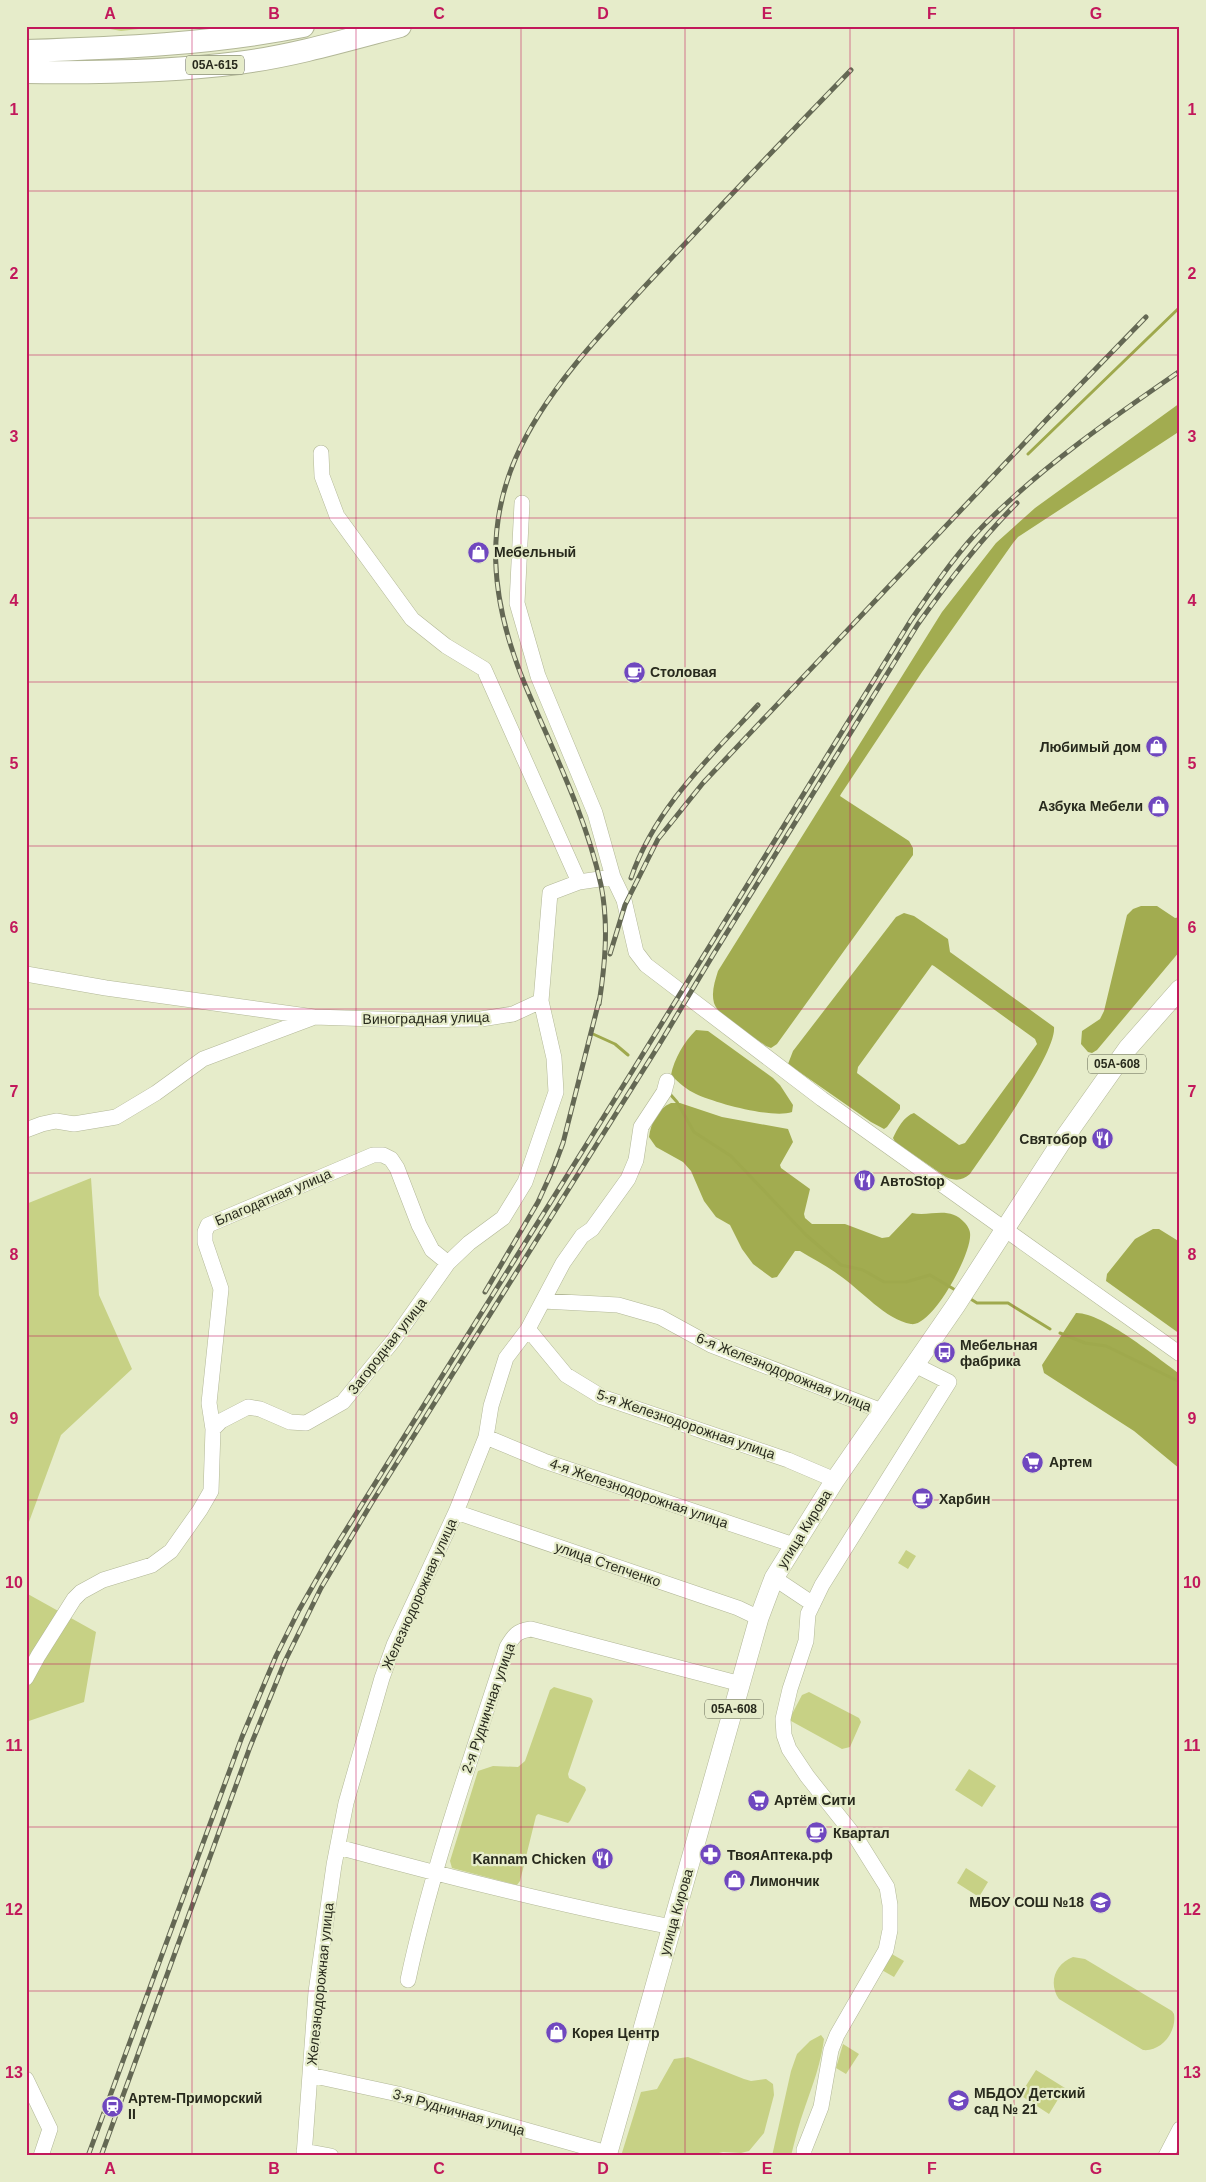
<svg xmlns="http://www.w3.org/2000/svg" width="1206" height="2182" viewBox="0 0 1206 2182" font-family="Helvetica,sans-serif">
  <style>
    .green { fill: #c7d185 }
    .forest { fill: #a2ac50 }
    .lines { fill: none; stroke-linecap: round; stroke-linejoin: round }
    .stream { stroke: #9fa94d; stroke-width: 3 }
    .minor-casing { stroke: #b2b797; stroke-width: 16 }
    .major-casing { stroke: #b2b797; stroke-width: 20 }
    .highway-casing { stroke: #b2b797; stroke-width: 24 }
    .minor { stroke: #fff; stroke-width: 15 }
    .major { stroke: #fff; stroke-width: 19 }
    .highway { stroke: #fff; stroke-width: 22 }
    .rail-casing { stroke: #646854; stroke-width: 5 }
    .rail { stroke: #e6ecca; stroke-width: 3; stroke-dasharray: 9; stroke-linecap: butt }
    .grid { fill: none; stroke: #c2185b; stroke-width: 1; stroke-opacity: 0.55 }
    .labels { text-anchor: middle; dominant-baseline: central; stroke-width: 4.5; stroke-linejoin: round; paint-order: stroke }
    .shield { fill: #e6ecca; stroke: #616451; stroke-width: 1 }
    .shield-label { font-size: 12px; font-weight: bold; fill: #282a1d }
    .poi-label { font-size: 14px; font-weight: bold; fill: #282a1d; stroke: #e6ecca; text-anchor: start }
    .street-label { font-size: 14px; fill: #282a1d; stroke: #e6ecca }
    .neatline { fill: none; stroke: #c2185b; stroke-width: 2 }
    .grid-label { font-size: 16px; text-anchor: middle; font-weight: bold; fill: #c2185b }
  </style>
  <rect width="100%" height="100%" fill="#e6ecca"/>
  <path class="green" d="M94 26H166L121 31Z
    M91 1178 99 1295 132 1369 61 1435 26 1530V1204Z
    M906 1550 916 1556 908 1569 898 1563Z
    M26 1593 96 1632 84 1702 26 1722Z
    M554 1687 591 1698 593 1701 568 1774 569 1778 585 1787 586 1790 570 1821 568 1823 538 1814 536 1816 520 1881 517 1885 452 1868 450 1861 478 1771 493 1766 518 1767 525 1761 550 1690Z
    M809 1692 859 1718 861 1722 850 1747 842 1749 791 1721V1716L802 1695Z
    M969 1769 996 1786 982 1807 955 1790Z
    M966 1868 988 1882 979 1897 957 1883Z
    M890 1953 904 1961 894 1977 880 1969Z
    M1073 1957 1085 1959 1172 2011 1174 2014C1177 2032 1161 2052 1143 2050L1059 1999C1048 1983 1055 1964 1073 1957Z
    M821 2035 824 2039C821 2063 813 2084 805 2107 799 2123 795 2140 791 2156H772L791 2071 797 2054 810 2041Z
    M843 2044 859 2054 846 2074 836 2068Z
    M688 2057 744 2079 751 2081 766 2079 773 2084 774 2095 764 2133 749 2151 741 2153 723 2152 706 2156H621L641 2092 657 2089 674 2059Z
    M1036 2070 1065 2088 1049 2114 1020 2095Z"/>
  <path class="forest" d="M1180 403V431L1018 537 1013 543 922 672 841 794 840 796 846 800 909 841 913 848V855L777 1044 771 1048 766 1046C753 1036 719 1018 714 1003 711 992 715 981 718 971L942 612 996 543 1035 508Z
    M1141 906H1157L1175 918 1180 917V951L1097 1050 1092 1053 1088 1052 1081 1044 1082 1031 1100 1019 1104 1011 1127 915 1133 909Z
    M904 913 914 916 948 939 950 952 1054 1027C1057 1053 987 1149 970 1174 962 1181 955 1181 946 1177L895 1142 893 1138C897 1129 904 1116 914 1113L959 1145 965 1143 1037 1044 1035 1039 934 966 932 965 858 1067 857 1073 900 1105V1109L887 1127 884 1129 871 1122 788 1064 793 1051 896 917Z
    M696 1030 708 1031 773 1078 780 1085 793 1105 792 1112C773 1119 715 1103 696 1094 687 1090 679 1083 671 1075 674 1059 684 1042 696 1030Z
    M671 1103H680L722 1117 788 1129 793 1142 780 1165 781 1168 810 1189 804 1214 805 1218 812 1224H845L882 1238 889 1237 912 1213C931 1217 949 1205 965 1223 967 1225 970 1230 970 1233 973 1252 932 1328 911 1324 886 1320 861 1290 839 1275 827 1266 813 1259 800 1251H795L777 1277 772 1278 753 1264 742 1249 730 1225 716 1217 704 1201 691 1171 683 1162 656 1147 649 1137C651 1123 657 1109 671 1103Z
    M1153 1229H1159L1180 1242V1334L1106 1281 1107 1274 1135 1239Z
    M1076 1313C1102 1312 1157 1358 1180 1374V1469L1134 1431 1044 1373 1042 1365Z"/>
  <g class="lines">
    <path class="stream" d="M1028 454 1180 307
      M593 1034 615 1044 628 1055
      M670 1094 677 1102 694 1132 731 1156 806 1235 841 1265 863 1270 884 1282H906L930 1275 957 1291
      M969 1298 977 1303H1008L1050 1329
      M1060 1333 1085 1343 1106 1346 1180 1382"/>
    <defs>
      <path id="minor" d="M321 453 322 476 337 516 412 619 446 646 484 669 579 882
        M522 503 517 603 538 676 595 813 613 877 624 900 636 952 646 965 822 1099 1180 1354
        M26 974 106 988 314 1017 407 1020 481 1019 513 1014 541 1001 550 893 579 882 613 877
        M26 1130 42 1124 56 1121 74 1124 116 1117 156 1093 203 1059 312 1018
        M543 1301 618 1305 660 1317 711 1345 882 1411
        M528 1329 566 1375 602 1397 788 1460 835 1480
        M213 1429 209 1403 221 1289 205 1242V1232L208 1225 373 1155H383L391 1159 397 1168 419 1225 432 1250 448 1263
        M486 1437 544 1461 794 1545
        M456 1512 738 1608 759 1618
        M774 1578 813 1604
        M26 1678 38 1656 74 1599 81 1592 103 1580 152 1565 171 1551 200 1510 211 1491 213 1429 221 1421 248 1407 260 1409 290 1422 306 1423 343 1402 393 1341 448 1263 469 1243 503 1218 525 1182 556 1092 554 1058 541 1001
        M338 1847C448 1877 559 1905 672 1927
        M408 1980C432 1867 472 1757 507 1647 514 1635 517 1631 531 1629L741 1684
        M310 2075 398 2094 607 2153
        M26 2079 50 2129 41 2156
        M304 2151 331 2156
        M304 2156 316 1992 334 1865 346 1803 382 1678 394 1645 456 1512 486 1437 491 1406 506 1358 528 1329 563 1263 582 1236 592 1229 628 1179 636 1160 641 1127 664 1092 667 1081
        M804 2156V2150L821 2107 831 2050 837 2035 886 1950 890 1930V1905L887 1887 857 1839 807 1776 789 1749 784 1735 783 1719 790 1689 806 1641 808 1614 822 1585 949 1382 915 1365
        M1166 2156 1180 2129"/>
      <path id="major" d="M607 2156 759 1618 774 1578 835 1480 956 1305 1060 1144 1128 1048 1180 989"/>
      <path id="highway" d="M26 51C119 48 211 44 303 26
        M26 72C97 73 168 72 238 63 293 56 347 40 400 26"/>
    </defs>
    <use href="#minor" class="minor-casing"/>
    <use href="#major" class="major-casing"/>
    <use href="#highway" class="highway-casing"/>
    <use href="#minor" class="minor"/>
    <use href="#major" class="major"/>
    <use href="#highway" class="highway"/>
    <defs>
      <path id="rail" d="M631 878C655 808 709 758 758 705
        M610 954 625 905 658 839 703 783 1047 419 1146 317
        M599 1004C605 965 609 925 601 885 586 816 553 751 526 687 445 494 538 400 663 267 725 201 788 135 851 70
        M485 1292 538 1202 554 1167 563 1143 600 997
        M88 2156 242 1737 276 1656 299 1610 331 1554 633 1070 911 620C934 587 957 552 985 524 1044 465 1112 418 1180 371
        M101 2156 250 1747 285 1661 321 1588 371 1504 659 1045 713 955 918 624C949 581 980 540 1017 503"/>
    </defs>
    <use href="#rail" class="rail-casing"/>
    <use href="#rail" class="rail"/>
  </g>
  <path class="grid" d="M192 26V2156M356 26V2156M521 26V2156M685 26V2156M850 26V2156M1014 26V2156M26 191H1180M26 355H1180M26 518H1180M26 682H1180M26 846H1180M26 1009H1180M26 1173H1180M26 1336H1180M26 1500H1180M26 1664H1180M26 1827H1180M26 1991H1180"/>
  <defs>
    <symbol id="shop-disc" viewBox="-11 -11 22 22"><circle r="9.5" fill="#6f47bf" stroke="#e6ecca"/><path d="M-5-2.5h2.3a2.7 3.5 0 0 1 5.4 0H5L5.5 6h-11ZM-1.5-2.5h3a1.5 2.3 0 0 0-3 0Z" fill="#fff"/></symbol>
    <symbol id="cafe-disc" viewBox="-11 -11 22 22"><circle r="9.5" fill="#6f47bf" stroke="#e6ecca"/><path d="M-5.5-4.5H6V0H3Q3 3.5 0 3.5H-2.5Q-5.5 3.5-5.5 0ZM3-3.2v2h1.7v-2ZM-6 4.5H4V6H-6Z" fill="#fff"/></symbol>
    <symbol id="restaurant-disc" viewBox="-11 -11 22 22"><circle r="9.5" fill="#6f47bf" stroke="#e6ecca"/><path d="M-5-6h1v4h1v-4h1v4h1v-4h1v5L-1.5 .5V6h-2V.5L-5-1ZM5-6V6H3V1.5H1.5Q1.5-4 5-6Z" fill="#fff"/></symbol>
    <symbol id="bus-disc" viewBox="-11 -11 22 22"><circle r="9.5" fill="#6f47bf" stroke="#e6ecca"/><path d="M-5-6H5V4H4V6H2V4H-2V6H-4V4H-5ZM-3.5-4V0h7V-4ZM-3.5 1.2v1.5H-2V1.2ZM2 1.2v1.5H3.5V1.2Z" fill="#fff"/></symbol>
    <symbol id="supermarket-disc" viewBox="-11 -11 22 22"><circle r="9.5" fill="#6f47bf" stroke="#e6ecca"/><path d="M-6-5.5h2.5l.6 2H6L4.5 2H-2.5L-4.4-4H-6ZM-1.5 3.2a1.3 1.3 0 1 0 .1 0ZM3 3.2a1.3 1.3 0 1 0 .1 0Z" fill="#fff"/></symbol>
    <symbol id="pharmacy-disc" viewBox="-11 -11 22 22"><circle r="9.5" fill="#6f47bf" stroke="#e6ecca"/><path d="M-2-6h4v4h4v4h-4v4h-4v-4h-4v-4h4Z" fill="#fff"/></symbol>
    <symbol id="school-disc" viewBox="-11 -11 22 22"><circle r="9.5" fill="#6f47bf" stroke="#e6ecca"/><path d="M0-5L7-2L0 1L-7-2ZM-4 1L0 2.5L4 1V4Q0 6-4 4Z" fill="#fff"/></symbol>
    <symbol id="station-disc" viewBox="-11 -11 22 22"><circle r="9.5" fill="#6f47bf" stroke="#e6ecca"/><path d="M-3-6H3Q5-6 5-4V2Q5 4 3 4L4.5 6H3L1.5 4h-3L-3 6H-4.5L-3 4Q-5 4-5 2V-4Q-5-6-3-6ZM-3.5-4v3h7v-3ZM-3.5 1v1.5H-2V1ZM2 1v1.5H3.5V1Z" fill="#fff"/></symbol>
  </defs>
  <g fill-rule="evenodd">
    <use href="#shop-disc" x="466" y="540" width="25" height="25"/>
    <use href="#cafe-disc" x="622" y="660" width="25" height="25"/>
    <use href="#shop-disc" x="1144" y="734" width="25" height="25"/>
    <use href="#shop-disc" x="1146" y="794" width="25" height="25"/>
    <use href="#restaurant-disc" x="1090" y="1126" width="25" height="25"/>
    <use href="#restaurant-disc" x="852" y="1168" width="25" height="25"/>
    <use href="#bus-disc" x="932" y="1340" width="25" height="25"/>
    <use href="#supermarket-disc" x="1020" y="1450" width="25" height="25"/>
    <use href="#cafe-disc" x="910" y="1486" width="25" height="25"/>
    <use href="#supermarket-disc" x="746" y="1788" width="25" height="25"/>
    <use href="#cafe-disc" x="804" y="1820" width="25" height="25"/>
    <use href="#pharmacy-disc" x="698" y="1842" width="25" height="25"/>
    <use href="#restaurant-disc" x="590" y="1846" width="25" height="25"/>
    <use href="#shop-disc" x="722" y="1868" width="25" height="25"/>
    <use href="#school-disc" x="1088" y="1890" width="25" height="25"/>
    <use href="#shop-disc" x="544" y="2020" width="25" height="25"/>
    <use href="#school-disc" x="946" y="2088" width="25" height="25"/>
    <use href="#station-disc" x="100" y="2094" width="25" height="25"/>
  </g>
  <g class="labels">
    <g class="shield">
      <rect x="186" y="55.5" width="58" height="19" rx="4"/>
      <rect x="1088" y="1054.5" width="58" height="19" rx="4"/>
      <rect x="705" y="1699.5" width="58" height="19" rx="4"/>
    </g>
    <g class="shield-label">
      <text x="215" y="65">05А-615</text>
      <text x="1117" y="1064">05А-608</text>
      <text x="734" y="1709">05А-608</text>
    </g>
    <g class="poi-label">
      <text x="494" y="552">Мебельный</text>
      <text x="650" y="672">Столовая</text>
      <text x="1141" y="747" text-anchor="end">Любимый дом</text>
      <text x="1143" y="806" text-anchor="end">Азбука Мебели</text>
      <text x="1087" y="1139" text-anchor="end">Святобор</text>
      <text x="880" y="1181">АвтоStop</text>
      <text x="960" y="1345">Мебельная<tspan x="960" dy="16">фабрика</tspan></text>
      <text x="1049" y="1462">Артем</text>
      <text x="939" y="1499">Харбин</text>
      <text x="774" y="1800">Артём Сити</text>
      <text x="833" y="1833">Квартал</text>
      <text x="727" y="1855">ТвояАптека.рф</text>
      <text x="586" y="1859" text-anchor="end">Kannam Chicken</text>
      <text x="750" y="1881">Лимончик</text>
      <text x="1084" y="1902" text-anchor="end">МБОУ СОШ №18</text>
      <text x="572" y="2033">Корея Центр</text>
      <text x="974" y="2093">МБДОУ Детский<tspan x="974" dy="16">сад № 21</tspan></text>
      <text x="128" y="2098">Артем-Приморский<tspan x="128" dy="16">II</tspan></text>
    </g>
    <g class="street-label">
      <text transform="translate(426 1018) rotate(-1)">Виноградная улица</text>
      <text transform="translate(273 1197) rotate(-23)">Благодатная улица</text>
      <text transform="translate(387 1346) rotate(-52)">Загородная улица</text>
      <text transform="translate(784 1372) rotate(22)">6-я Железнодорожная улица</text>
      <text transform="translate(686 1424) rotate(19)">5-я Железнодорожная улица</text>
      <text transform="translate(639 1493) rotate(19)">4-я Железнодорожная улица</text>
      <text transform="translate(804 1529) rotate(-58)">улица Кирова</text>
      <text transform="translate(608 1564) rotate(19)">улица Степченко</text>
      <text transform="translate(419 1594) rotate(-66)">Железнодорожная улица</text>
      <text transform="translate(488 1708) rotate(-71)">2-я Рудничная улица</text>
      <text transform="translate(676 1912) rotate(-74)">улица Кирова</text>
      <text transform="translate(320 1984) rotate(-84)">Железнодорожная улица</text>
      <text transform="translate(459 2112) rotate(16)">3-я Рудничная улица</text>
    </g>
  </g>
  <rect width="1206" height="2182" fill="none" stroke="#e6ecca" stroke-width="55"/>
  <rect x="28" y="28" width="1150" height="2126" class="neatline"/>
  <g class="grid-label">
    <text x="110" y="19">A</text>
    <text x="274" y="19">B</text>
    <text x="439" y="19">C</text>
    <text x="603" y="19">D</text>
    <text x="767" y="19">E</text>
    <text x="932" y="19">F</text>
    <text x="1096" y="19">G</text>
    <text x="14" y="115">1</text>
    <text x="1192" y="115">1</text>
    <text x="14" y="279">2</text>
    <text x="1192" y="279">2</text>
    <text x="14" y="442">3</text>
    <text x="1192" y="442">3</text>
    <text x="14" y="606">4</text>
    <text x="1192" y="606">4</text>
    <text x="14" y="769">5</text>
    <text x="1192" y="769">5</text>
    <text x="14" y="933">6</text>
    <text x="1192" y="933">6</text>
    <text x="14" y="1097">7</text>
    <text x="1192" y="1097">7</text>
    <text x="14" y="1260">8</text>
    <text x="1192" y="1260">8</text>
    <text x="14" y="1424">9</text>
    <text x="1192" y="1424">9</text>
    <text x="14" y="1588">10</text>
    <text x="1192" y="1588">10</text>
    <text x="14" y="1751">11</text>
    <text x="1192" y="1751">11</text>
    <text x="14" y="1915">12</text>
    <text x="1192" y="1915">12</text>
    <text x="14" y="2078">13</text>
    <text x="1192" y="2078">13</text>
    <text x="110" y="2174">A</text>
    <text x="274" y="2174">B</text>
    <text x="439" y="2174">C</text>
    <text x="603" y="2174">D</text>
    <text x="767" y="2174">E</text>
    <text x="932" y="2174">F</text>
    <text x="1096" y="2174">G</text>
  </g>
</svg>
